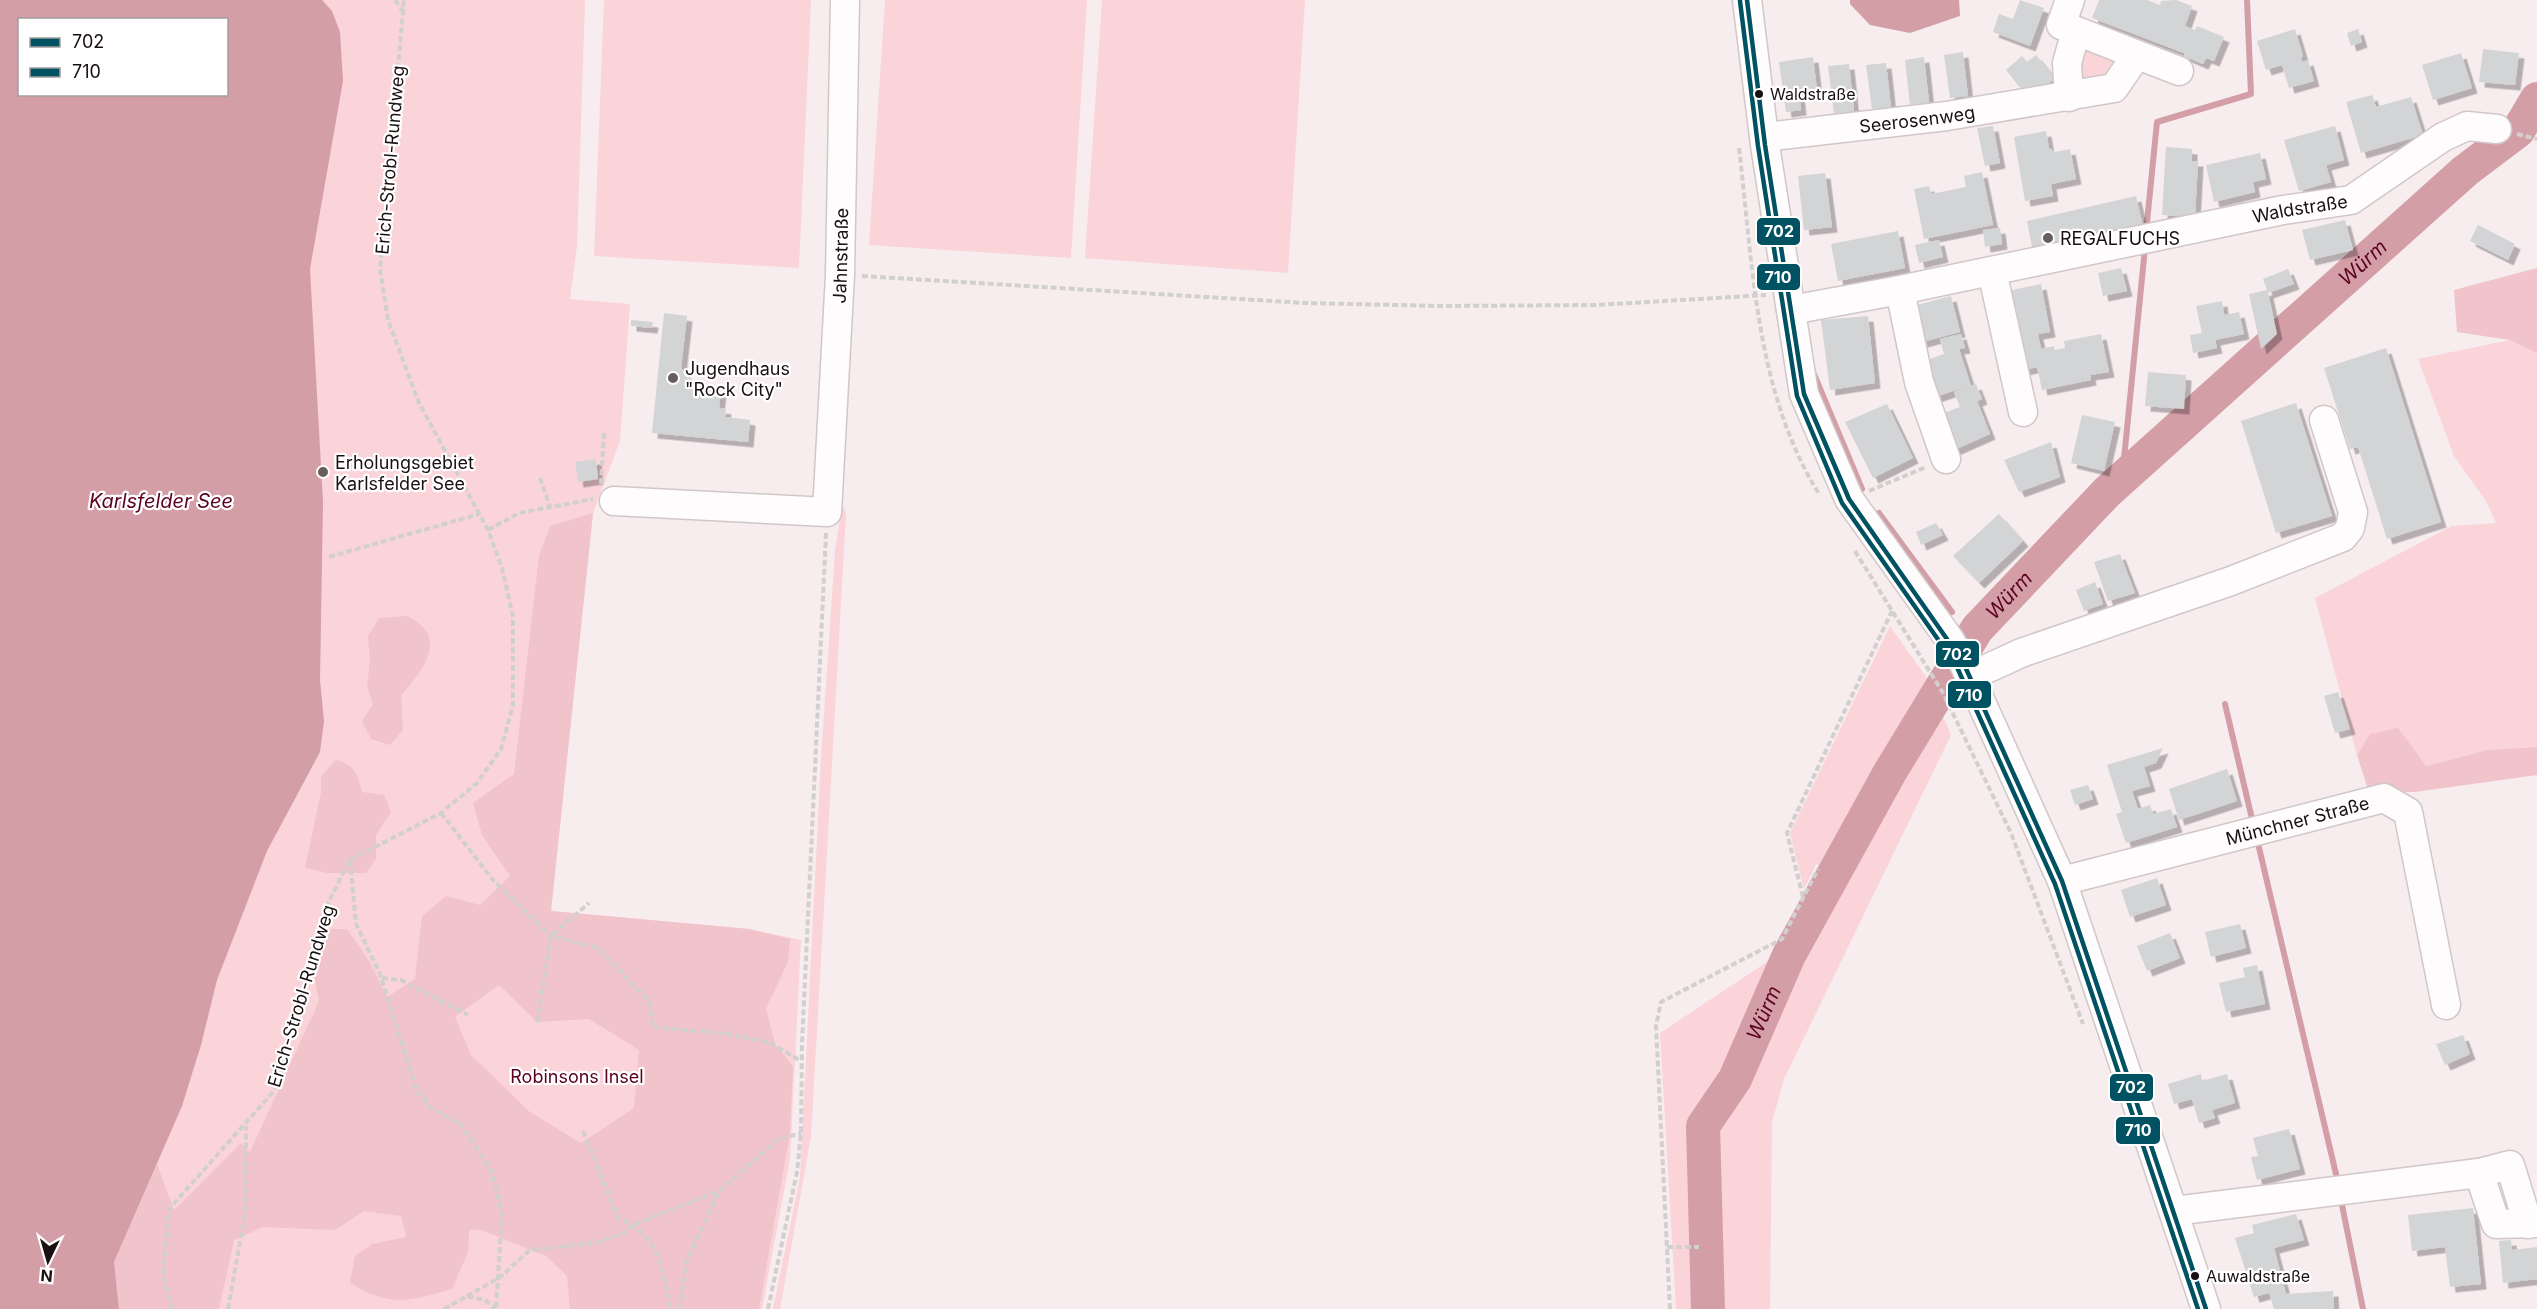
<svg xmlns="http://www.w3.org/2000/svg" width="2537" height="1309" viewBox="0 0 2537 1309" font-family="Inter,sans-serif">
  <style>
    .green { fill: #fad4d9; fill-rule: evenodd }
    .forest { fill: #f1c3ca; fill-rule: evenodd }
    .water { fill: #d39ea6; fill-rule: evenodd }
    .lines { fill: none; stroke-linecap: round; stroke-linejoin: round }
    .stream { stroke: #d39ea6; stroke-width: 6 }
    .river { stroke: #d39ea6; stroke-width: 34 }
    .building { fill: #d3d4d5; filter: url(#shadow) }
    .minor-casing { stroke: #d1c7c8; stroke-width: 31 }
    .path { stroke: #d2cfcf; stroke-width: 4; stroke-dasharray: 6 3; stroke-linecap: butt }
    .minor { stroke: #fefcfc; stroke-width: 28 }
    .bus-1-casing { stroke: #fff; stroke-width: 9 }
    .bus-2-casing { stroke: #fff; stroke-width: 9 }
    .bus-1 { stroke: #005262; stroke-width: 4.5 }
    .bus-2 { stroke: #005262; stroke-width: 4.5 }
    .bus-dot { fill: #1a1012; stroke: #fff; stroke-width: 2 }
    .poi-dot { fill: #675d5f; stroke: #fff; stroke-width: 2 }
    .labels { text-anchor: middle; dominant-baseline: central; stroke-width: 4.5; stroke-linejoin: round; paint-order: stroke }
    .bus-label { font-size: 16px; fill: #1a1012; stroke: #fff; text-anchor: start }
    .street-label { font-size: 18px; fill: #1a1012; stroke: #fff }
    .poi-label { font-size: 18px; fill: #1a1012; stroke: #fff; text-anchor: start }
    .park-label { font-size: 18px; fill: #590020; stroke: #fff }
    .water-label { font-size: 20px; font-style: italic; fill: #5c0221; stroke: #fff }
    .line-badge { stroke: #fff; stroke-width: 2 }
    .badge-label { font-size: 16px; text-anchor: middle; font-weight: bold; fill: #fff }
  </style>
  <defs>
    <filter id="shadow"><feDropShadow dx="5.5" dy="5.5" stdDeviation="0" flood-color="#0004"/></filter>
  </defs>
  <rect width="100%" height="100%" fill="#f7ecee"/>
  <path class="green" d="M0 0H585L577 246 570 299 630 304 620 441 593 513 551 911 749 929 801 940 790 1159 762 1309H0ZM20 20H226V94H20Z
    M604 0H811L799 268 594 256Z
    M885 0H1087L1071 258 869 245Z
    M1102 0H1305L1288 273 1085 258Z
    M2083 49 2113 59 2114 73 2086 89 2073 59Z
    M2510 340 2537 353V747L2487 750 2426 766 2370 734 2357 755 2315 598 2452 526 2496 523 2486 501 2454 456 2418 359Z
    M842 504 846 514 811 1137 780 1309H773L800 1177 821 759 835 551Z
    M1890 626 1926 677 1951 735 1784 1079 1772 1122 1770 1309H1676L1660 1033 1767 962 1784 943 1824 867 1816 864 1804 889 1790 833Z"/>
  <path class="forest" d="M2537 268V353L2510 340 2457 332 2454 290Z
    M593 513 551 911 749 929 790 939 788 962 766 1008 775 1044 793 1066 790 1133 759 1309H570L567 1276 546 1256 481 1230H469L468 1252 452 1289C409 1301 391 1308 350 1283L355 1256 372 1244 406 1237 401 1216 364 1211 335 1230 263 1227 234 1240 219 1309H119L114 1262 157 1164 174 1210 241 1143 250 1152 319 1001 313 970 325 929H347L370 962 387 997 415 979 422 916 446 896 480 905 510 876 482 835 473 803 514 774 539 556 550 526ZM499 985 537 1022 589 1019 639 1050 634 1108 581 1143 530 1112 471 1055 455 1017Z
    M408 616C413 620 420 623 424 628 442 650 415 679 401 695L403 730 390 745 371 739 362 721 373 704 367 687 370 661 368 636 379 618Z
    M2398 728 2426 766 2487 750 2537 747V775L2415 792H2369L2357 755 2370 734Z
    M336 760C354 764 358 775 362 792L384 795 391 812 376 835V859L366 873H327L305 868 321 792V776Z"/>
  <path class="water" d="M0 0H322L332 11 340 32 343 81 310 269 323 502 320 680 324 721 320 752 267 851 217 980 201 1045 182 1106 114 1262 119 1309H0ZM20 20H226V94H20Z
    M1850 0H1959L1960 16 1910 33 1870 25 1850 4Z"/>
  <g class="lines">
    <path class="stream" d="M2146 232 2157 122 2251 94 2247 0
      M1813 372 1862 489
      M2122 479 2145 248
      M1879 513 1952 612
      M2225 704 2253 823
      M2257 839 2336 1174
      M2342 1205 2363 1309"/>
    <path class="river" id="s1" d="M1708 1309 1703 1126 1735 1079 1789 955 1890 772 1977 629 2107 492 2465 171 2518 131 2537 99"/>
  </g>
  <path class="building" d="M2020 0 2044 8 2030 46 1993 32 1999 14 2013 19Z
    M2099 0H2147L2160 5 2161 1 2176 0 2192 6 2185 26 2195 30 2197 26 2224 37 2214 61 2206 58 2203 64 2184 56V53L2092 18Z
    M2295 29 2303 56 2301 57 2302 62 2308 60 2314 81 2289 88 2282 65 2266 70 2257 41Z
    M2358 29 2362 42 2351 46 2347 33Z
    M2483 49 2519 53 2515 85 2479 82Z
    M1963 52 1968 96 1950 98 1944 55Z
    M2461 53 2472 88 2433 100 2422 65Z
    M2036 55 2055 78 2029 99 2006 70 2022 56 2027 62Z
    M1813 57 1817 90 1799 92 1801 110 1786 112 1779 62Z
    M1924 57 1929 102 1910 105 1905 60Z
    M1886 63 1891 107 1872 109 1866 65Z
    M1849 64 1854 111 1834 114 1828 66Z
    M2372 95 2376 107 2411 97 2423 135 2361 153 2346 102Z
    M1993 126 2000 163 1985 166 1977 128Z
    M2335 126 2344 160 2326 165 2331 182 2299 191 2284 140Z
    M2046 131 2049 148 2055 152 2070 149 2076 179 2051 184 2053 196 2025 201 2014 137Z
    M2166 147 2192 149V161H2198L2195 217 2162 215Z
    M2260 153 2266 179 2253 182 2255 192 2214 202 2206 165Z
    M1982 172 1993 225 1924 239 1914 189 1929 186 1931 194 1966 187 1964 176Z
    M1825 173 1832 227 1804 230 1798 176Z
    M2136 196 2143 227 2032 247 2027 221Z
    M2345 220 2353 250 2310 260 2302 230Z
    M2478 225 2515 244 2508 260 2470 241Z
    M2000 228 2002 244 1985 247 1983 230Z
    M1898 231 1905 268 1838 281 1831 244Z
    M1939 240 1943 257 1919 263 1915 245Z
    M2121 268 2127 291 2103 296 2098 273Z
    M2288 269 2294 284 2268 293 2277 334 2261 349 2249 294 2267 290 2263 279Z
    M2041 284 2050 332 2038 334 2041 349 2054 346 2055 350 2065 348 2064 341 2101 334 2109 372 2090 375 2091 380 2042 390 2037 367 2023 370 2002 292Z
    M1951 296 1960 332 1922 342 1913 306Z
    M2222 301 2224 315 2239 312 2244 334 2215 340 2217 348 2193 353 2190 335 2202 333 2196 306Z
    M664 313 687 316 681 368 698 389 721 391 719 408 726 409 725 417 750 420 748 442 652 433Z
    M1868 316 1875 383 1830 390 1821 320Z
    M631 320 653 322 652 328 631 326Z
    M1961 334 1965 348 1959 349 1971 386 1976 384 1982 399 1977 401 1990 434 1954 450 1941 414 1960 407 1954 392 1968 386 1932 398 1921 362 1944 354 1940 339Z
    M2386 348 2441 522 2387 539 2358 447 2350 449 2324 368Z
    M2148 372 2186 375 2184 409 2145 406Z
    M2296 403 2332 516 2276 533 2241 421Z
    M1887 404 1913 458 1873 478 1845 422Z
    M2082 415 2115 422 2104 471 2071 463Z
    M2051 442 2060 477 2019 492 2004 460Z
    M596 459 598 479 578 482 575 462Z
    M1999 514 2023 541 1979 583 1953 556Z
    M1936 523 1943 535 1921 545 1916 532Z
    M2120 554 2135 593 2108 601 2094 562Z
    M2095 582 2103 604 2084 611 2076 590Z
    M2338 692 2350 729 2335 733 2324 696Z
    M2163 748 2156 763 2144 767 2150 786 2132 791 2138 809 2150 805 2153 814 2171 809 2177 827 2126 843 2116 814 2122 812 2107 765Z
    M2227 769 2237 801 2179 820 2169 789Z
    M2088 785 2093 799 2075 805 2070 790Z
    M2157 878 2166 905 2130 917 2121 890Z
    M2240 924 2246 948 2211 957 2205 932Z
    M2170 933 2180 958 2147 971 2137 946Z
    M2257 965 2265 1004 2226 1012 2219 983 2245 977 2243 968Z
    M2463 1035 2470 1054 2445 1065 2436 1044Z
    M2201 1074 2202 1081 2227 1074 2235 1103 2212 1110 2215 1118 2199 1123 2192 1099 2174 1104 2168 1084Z
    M2289 1129 2300 1169 2257 1180 2251 1157 2258 1156 2253 1138Z
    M2473 1208 2481 1284 2450 1287 2445 1247 2412 1251 2408 1215Z
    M2296 1214 2304 1240 2274 1248 2286 1294 2333 1291 2334 1309H2274L2269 1293 2254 1297 2235 1238 2254 1233 2252 1225Z
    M2511 1240 2512 1250 2537 1247V1279L2503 1283 2499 1241Z"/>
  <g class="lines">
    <defs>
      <g id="minor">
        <path d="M1747 0 1765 145 1804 394 1849 499 1950 640 1963 662 2062 881 2206 1309"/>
        <path d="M2070 0 2061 25 2179 71"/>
        <path d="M2069 97 2067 63 2076 31"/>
        <path id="s2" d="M1765 137 1947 116 2114 88 2136 56"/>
        <path d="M1992 271 2023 412"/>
        <path d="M1900 290 1919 382 1946 459"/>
        <path id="s3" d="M1791 310 1900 290 2283 210 2351 200 2443 137 2467 126 2497 129"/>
        <path id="s4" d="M614 501 827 512 840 275 845 0"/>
        <path d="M1969 677 2021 653 2231 581 2343 537 2350 528 2353 512 2324 420"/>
        <path id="s5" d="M2062 881 2384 798 2408 812 2446 1005"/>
        <path d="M2479 1173 2510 1165 2528 1224"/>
        <path d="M2174 1211 2479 1173 2496 1224 2537 1223"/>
      </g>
    </defs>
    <use href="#minor" class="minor-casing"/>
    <path class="path" d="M395 0 403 11
      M2517 134 2537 139
      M1739 148C1753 265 1755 391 1819 494
      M862 276 1305 303 1441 306 1597 305 1766 295
      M540 478 550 507
      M601 484 604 433
      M1869 491 1926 467
      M488 530 519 513 593 499
      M1855 551 1943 693 2011 833 2083 1024
      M329 557 479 514
      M441 813 493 880 551 936 598 948 649 1001 653 1027 728 1034 770 1043 801 1061
      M350 860 356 924 380 974 416 1089 431 1108 461 1124 492 1172 502 1213 496 1309
      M1803 897 1787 833 1892 611
      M382 978 401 980 468 1015
      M537 1022 551 936 589 903
      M583 1131 618 1218C658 1232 663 1271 671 1309
      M1667 1247H1699
      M467 1296 499 1278 530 1250 594 1243 624 1233 635 1224 719 1191
      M172 1309 163 1275 169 1209 274 1091 326 907 350 860 441 813 477 783 501 749 513 705V617L502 568 488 530 419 403 388 320 380 269 404 0
      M228 1309 246 1209V1126
      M444 1309 467 1296 485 1300 495 1309
      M679 1309 687 1261 719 1191 777 1140 801 1133
      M768 1309 797 1172 801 1133 802 1044 826 533
      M1670 1309 1656 1026 1661 1002 1782 939 1818 869"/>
    <use href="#minor" class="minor"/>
    <defs>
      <path id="bus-1" d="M1747 0 1765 145 1804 394 1849 499 1963 662 2062 881 2206 1309"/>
      <path id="bus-2" d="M1740 1 1758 146 1797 396 1842 503 1956 665 2055 884 2198 1309"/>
    </defs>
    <use href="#bus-1" class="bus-1-casing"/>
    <use href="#bus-2" class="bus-2-casing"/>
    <use href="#bus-1" class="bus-1"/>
    <use href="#bus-2" class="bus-2"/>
  </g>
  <g class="bus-dot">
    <circle cx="1759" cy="94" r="5"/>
    <circle cx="2195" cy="1276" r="5"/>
  </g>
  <g class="poi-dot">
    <circle cx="2048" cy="238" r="6"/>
    <circle cx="673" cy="378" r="6"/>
    <circle cx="323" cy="472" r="6"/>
  </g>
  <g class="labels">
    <g class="bus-label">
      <text x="1770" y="94">Waldstraße</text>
      <text x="2206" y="1276">Auwaldstraße</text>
    </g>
    <g class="street-label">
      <text stroke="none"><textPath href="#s2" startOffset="153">Seerosenweg</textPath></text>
      <text transform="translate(390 160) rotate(-85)">Erich-Strobl-Rundweg</text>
      <text stroke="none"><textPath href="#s3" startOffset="519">Waldstraße</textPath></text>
      <text stroke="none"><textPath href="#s4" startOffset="470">Jahnstraße</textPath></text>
      <text stroke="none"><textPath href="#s5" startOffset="243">Münchner Straße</textPath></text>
      <text transform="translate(301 996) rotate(-73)">Erich-Strobl-Rundweg</text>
    </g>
    <g class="poi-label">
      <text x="2060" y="238">REGALFUCHS</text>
      <text x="685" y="368">Jugendhaus<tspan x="685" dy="21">"Rock City"</tspan></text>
      <text x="335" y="462">Erholungsgebiet<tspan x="335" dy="21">Karlsfelder See</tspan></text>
    </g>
    <g class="park-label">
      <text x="577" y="1076">Robinsons Insel</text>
    </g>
    <g class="water-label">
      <text stroke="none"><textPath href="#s1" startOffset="1284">Würm</textPath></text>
      <text x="161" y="501">Karlsfelder See</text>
      <text stroke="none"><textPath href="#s1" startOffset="798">Würm</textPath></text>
      <text stroke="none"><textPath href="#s1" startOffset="312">Würm</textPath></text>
    </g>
  </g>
  <g class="line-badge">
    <rect x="1756" y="217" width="45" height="29" rx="6" fill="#005262"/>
    <rect x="1756" y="263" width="45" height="28" rx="6" fill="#005262"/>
    <rect x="1935" y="640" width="45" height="28" rx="6" fill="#005262"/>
    <rect x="1947" y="680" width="45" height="29" rx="6" fill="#005262"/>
    <rect x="2109" y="1073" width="45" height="29" rx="6" fill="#005262"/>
    <rect x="2115" y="1116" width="46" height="29" rx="6" fill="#005262"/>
  </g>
  <g class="badge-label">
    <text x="1779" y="237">702</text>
    <text x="1778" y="283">710</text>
    <text x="1957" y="660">702</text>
    <text x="1969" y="701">710</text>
    <text x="2131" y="1093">702</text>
    <text x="2138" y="1136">710</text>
  </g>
  <rect x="18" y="18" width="210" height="78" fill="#ffffff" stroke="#a39fa0" stroke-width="1.5"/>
  <rect x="30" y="38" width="30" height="9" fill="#005262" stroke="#a39fa0" stroke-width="1.5"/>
  <text x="72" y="48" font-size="18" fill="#1a1012">702</text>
  <rect x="30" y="68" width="30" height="9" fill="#005262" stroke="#a39fa0" stroke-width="1.5"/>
  <text x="72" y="78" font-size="18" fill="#1a1012">710</text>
  <g transform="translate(48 1261) rotate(185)" stroke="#ffffff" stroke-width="4.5" paint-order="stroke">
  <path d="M0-4.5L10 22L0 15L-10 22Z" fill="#1a1012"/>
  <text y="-9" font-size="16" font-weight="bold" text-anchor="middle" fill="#1a1012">N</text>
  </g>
</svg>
